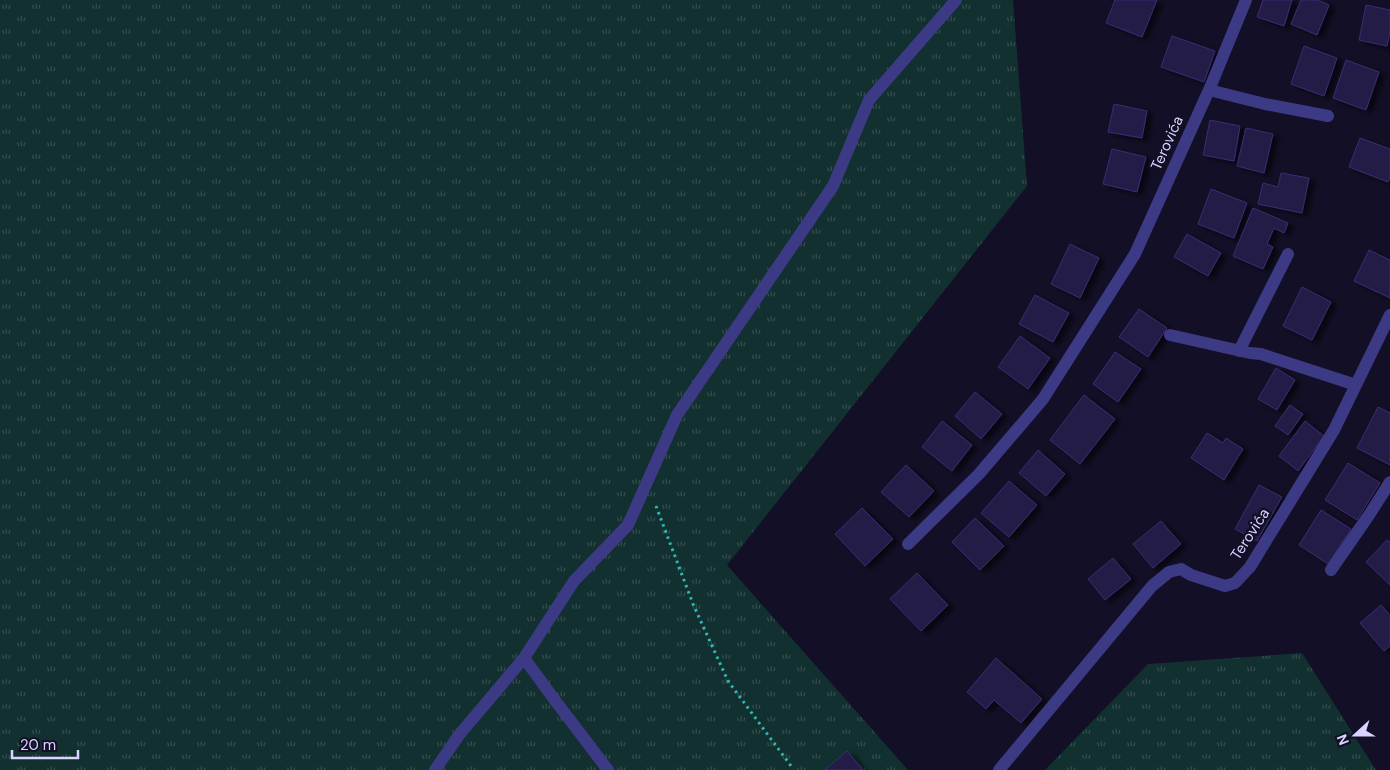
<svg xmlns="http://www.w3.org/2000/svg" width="1390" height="770" viewBox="0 0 1390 770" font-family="'DM Sans',sans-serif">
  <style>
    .grass { fill: url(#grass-tufts) }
    .building { fill: #241b47; stroke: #3b2d73; filter: url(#shadow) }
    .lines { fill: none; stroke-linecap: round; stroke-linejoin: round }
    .path { stroke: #2fb8b0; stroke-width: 3; stroke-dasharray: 2.5 4; stroke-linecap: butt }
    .minor { stroke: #3d3a85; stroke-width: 12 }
    .labels { text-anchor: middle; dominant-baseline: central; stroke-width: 5; stroke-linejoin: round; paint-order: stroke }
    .street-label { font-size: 15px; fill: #d9d4ff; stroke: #130f26 }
  </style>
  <defs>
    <pattern id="grass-tufts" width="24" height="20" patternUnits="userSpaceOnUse" patternTransform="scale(1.25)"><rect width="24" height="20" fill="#12302f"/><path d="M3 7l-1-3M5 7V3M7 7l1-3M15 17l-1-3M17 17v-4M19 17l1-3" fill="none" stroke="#344d4e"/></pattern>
    <filter id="shadow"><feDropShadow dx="5.5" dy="3" stdDeviation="2.5" flood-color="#0009"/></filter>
  </defs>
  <rect width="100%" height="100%" fill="#130f26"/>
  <path class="grass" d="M0 0H1013L1027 186 727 565 908 770H0Z
    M1302 653 1376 770H1045L1148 664Z"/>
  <path class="building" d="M1115 0H1157L1142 37 1106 23Z
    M1263 0H1292L1284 26 1257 17Z
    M1301 0H1318L1329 5 1317 35 1291 24Z
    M1366 5 1390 10V32L1387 46 1359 40Z
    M1172 36 1215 51 1204 82 1161 67Z
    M1304 46 1337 58 1324 96 1291 84Z
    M1346 60 1379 72 1366 110 1333 98Z
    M1114 104 1147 111 1142 138 1108 132Z
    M1210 120 1240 126 1234 161 1203 155Z
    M1246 128 1273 134 1264 173 1237 166Z
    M1360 138 1390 149V177L1388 182 1349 167Z
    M1112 149 1146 157 1137 192 1103 184Z
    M1281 173 1309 178 1302 213 1258 204 1263 183 1278 187Z
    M1211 189 1247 203 1234 238 1198 224Z
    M1253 208 1288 223 1284 233 1274 228 1267 244 1273 247 1263 269 1233 256Z
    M1187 234 1221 253 1208 276 1174 257Z
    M1070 244 1099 258 1080 298 1051 284Z
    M1369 250 1390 260V298L1354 281Z
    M1302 287 1331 302 1312 340 1283 326Z
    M1035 295 1069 313 1053 342 1019 324Z
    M1139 309 1167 328 1148 357 1119 337Z
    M1020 336 1050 358 1028 389 998 367Z
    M1115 352 1141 369 1118 402 1093 384Z
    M1276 368 1295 380 1277 410 1258 399Z
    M975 392 1002 414 981 439 955 416Z
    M1084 395 1115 419 1080 464 1050 440Z
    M1290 405 1303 414 1288 435 1275 426Z
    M1378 407 1390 413V465L1357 448Z
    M942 421 972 445 952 471 922 447Z
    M1305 421 1324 436 1298 471 1279 456Z
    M1207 433 1223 443 1226 438 1243 449 1224 480 1191 458Z
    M1038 450 1065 474 1046 496 1019 473Z
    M1348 463 1380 483 1357 520 1325 500Z
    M906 465 934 491 909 517 881 492Z
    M1009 481 1037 505 1009 537 981 513Z
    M1259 485 1282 497 1257 541 1235 529Z
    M862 508 893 539 865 566 835 534Z
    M1321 510 1351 529 1328 564 1299 545Z
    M975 518 1004 546 980 570 952 542Z
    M1161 521 1181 544 1153 568 1133 544Z
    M1387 540 1390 542V585L1366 562Z
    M1113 558 1131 579 1105 600 1088 579Z
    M917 573 948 605 921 631 890 599Z
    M1381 605 1390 615V646L1384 651 1360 623Z
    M996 658 1042 699 1021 723 994 700 986 709 967 692Z
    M847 751 863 770H825Z"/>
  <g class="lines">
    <path class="path" d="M656 506 693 604 728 681 791 766"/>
    <path class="minor" d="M1209 90 1265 104 1328 116
      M1170 335 1250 353 1261 354 1356 385
      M1239 351 1288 254
      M908 544 979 474 1043 399 1135 254 1209 90 1246 0
      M1331 570 1369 515 1390 482
      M524 658 554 699 608 770
      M435 770 459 735 524 658 574 581 628 525 677 415 833 186 869 100 956 0
      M999 770 1152 586 1169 572 1181 569 1191 575 1225 586 1235 583 1250 567 1334 430 1390 315"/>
  </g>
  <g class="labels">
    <g class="street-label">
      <text transform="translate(1167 143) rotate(-66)">Terovića</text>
      <text transform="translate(1250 534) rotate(-57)">Terovića</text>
    </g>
  </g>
  <g transform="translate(1355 735) rotate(249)" stroke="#130f26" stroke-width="4" paint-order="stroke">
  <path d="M0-4L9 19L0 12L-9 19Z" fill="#d9d4ff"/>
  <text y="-8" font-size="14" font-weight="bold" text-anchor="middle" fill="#d9d4ff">N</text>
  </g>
  <path d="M12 750v8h66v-8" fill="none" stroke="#d9d4ff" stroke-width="2.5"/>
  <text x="20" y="750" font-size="15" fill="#d9d4ff" stroke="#130f26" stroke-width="4" paint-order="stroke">20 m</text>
</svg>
